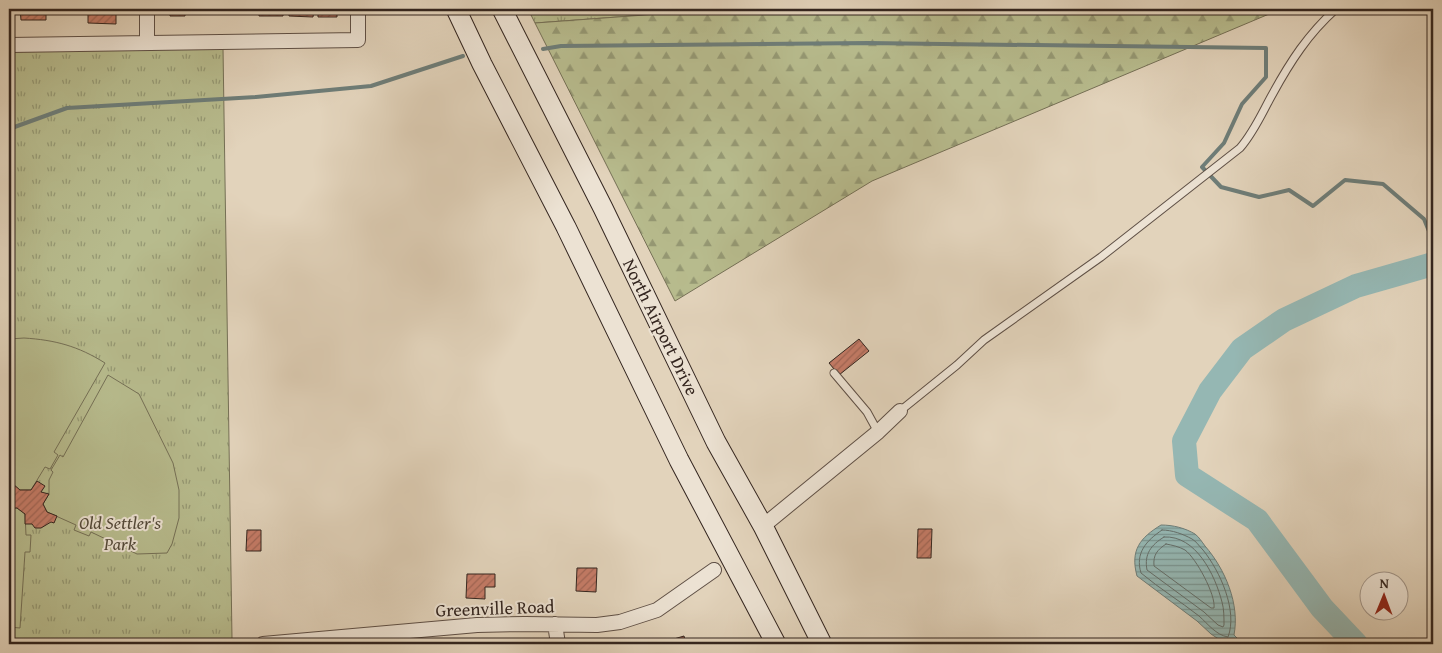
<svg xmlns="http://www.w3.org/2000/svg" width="1442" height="653" viewBox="0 0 1442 653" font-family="'Gentium Book Plus',serif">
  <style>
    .grass { fill: url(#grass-tufts); stroke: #757056 }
    .forest { fill: url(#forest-firs); stroke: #757056 }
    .pitch { fill: #b7bb8d; stroke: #757056 }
    .water { fill: url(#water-rules); stroke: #6e7d78 }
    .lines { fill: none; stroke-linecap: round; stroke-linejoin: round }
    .shore { stroke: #646e69; stroke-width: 1 }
    .stream { stroke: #6e7d78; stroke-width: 4 }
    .river { stroke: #95b7b3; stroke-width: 24 }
    .building { fill: url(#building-hatch); stroke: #33251f }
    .lane-casing { stroke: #5f5046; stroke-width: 9 }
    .street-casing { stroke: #5f5046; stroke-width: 16 }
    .secondary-casing { stroke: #33251f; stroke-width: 21 }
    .lane { stroke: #ece2d3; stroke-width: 7 }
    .street { stroke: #ece2d3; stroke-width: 14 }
    .secondary { stroke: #ece2d3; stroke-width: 19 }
    .labels { text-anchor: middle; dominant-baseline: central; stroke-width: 4; stroke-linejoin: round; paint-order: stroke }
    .street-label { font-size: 18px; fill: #33251f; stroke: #ece2d3 }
    .park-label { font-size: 18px; font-style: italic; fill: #544a3a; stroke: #ece2d3 }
  </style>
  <defs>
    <pattern id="grass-tufts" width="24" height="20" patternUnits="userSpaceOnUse" patternTransform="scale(1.25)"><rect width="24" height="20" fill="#b7bb8d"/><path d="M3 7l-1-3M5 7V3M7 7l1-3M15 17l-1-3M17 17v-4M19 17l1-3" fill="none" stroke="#959873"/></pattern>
    <pattern id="forest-firs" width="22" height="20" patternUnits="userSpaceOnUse" patternTransform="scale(1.25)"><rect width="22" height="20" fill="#b7bb8d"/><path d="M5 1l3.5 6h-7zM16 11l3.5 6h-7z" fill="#959873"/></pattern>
    <pattern id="water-rules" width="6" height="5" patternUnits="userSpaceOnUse" patternTransform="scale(1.25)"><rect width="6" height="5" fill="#95b7b3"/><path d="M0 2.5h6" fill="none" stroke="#7a9591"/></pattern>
    <pattern id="building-hatch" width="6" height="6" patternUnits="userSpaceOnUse" patternTransform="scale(1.25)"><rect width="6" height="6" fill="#c67c68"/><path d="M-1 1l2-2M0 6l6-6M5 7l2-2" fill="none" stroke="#a16555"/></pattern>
  </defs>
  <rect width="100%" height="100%" fill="#e2d3bb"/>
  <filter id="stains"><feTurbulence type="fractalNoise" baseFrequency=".004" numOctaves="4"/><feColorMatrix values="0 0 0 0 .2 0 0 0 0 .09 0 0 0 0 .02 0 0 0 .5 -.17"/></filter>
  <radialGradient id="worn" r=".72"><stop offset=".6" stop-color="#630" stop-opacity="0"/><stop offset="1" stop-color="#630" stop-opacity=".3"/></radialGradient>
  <path class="grass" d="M528 9H727L535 23Z
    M223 48 232 639 157 643H93L9 640V52Z"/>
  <path class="forest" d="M727 9H1281L872 181 675 301 535 23Z"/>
  <path class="pitch" d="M24 338C55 340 78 346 105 363L54 452 58 455 50 469 45 467 31 490H20L9 481V339Z
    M108 375 139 394 173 463 179 490V518L172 544 167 553 137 554 91 532 89 536 74 530 76 525 47 512 43 504 49 494V480L53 472 51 470 60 455 63 457Z
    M9 508H17L25 514 26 535H31L30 552H25L20 628 9 627Z"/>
  <path class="water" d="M1161 525C1173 525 1185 528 1195 534 1199 537 1202 542 1205 546 1225 569 1240 604 1234 635L1240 641V644H1226L1211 634 1197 621 1137 576C1130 550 1140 538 1161 525Z"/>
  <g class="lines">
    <path class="shore" d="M1162 530C1172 530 1183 534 1192 539 1196 541 1199 546 1203 550 1220 571 1238 611 1228 637 1216 635 1208 624 1199 616 1180 601 1160 589 1141 573 1135 553 1146 541 1162 530Z
      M1164 537C1196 535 1215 575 1222 602 1224 609 1224 617 1224 625L1223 627 1218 625 1204 612 1147 570C1144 554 1151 545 1164 537Z
      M1166 544C1172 545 1180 547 1185 550 1196 558 1216 595 1214 608H1211L1154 566C1153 555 1157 550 1166 544Z"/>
    <path class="stream" d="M543 49 561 46 868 43 1266 48V77L1242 104 1224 143 1202 167 1221 187 1259 197 1289 190 1313 206 1345 180 1383 184 1424 219 1433 241
      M9 129 67 108 256 97 371 86 463 56"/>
    <path class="river" d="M1356 644 1322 608 1257 520 1187 475 1184 441 1210 391 1242 349 1284 320 1356 286 1433 264"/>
  </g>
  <path class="building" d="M20 9H46V20H21Z
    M88 9H116V24L88 23Z
    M170 9H185V16H170Z
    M259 9H283V16H259Z
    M289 9H314L313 17 289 16Z
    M318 9H337V17H318Z
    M859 339 869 351 839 375 829 363Z
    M37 481 45 486 41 492 49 494 43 504 47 512 57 516 54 523 51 522 41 528H35L32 524H25V514L17 508H9L10 491 9 490 13 484 20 490H31Z
    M918 529H932L931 558H917Z
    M247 530H261V551H246Z
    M577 568H597L596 592 576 591Z
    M467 574H495V587H485V599L466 598Z
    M684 636 686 644H657Z"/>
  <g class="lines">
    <defs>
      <path id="lane" d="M834 373 867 412 878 432
        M900 411 957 365 984 340 1101 257 1240 148C1254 132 1262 113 1272 95 1290 62 1308 34 1336 9"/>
      <path id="street" d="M147 9V43
        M9 45 358 40V9
        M763 526 878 432 900 411
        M555 624 558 644
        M263 644 477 625 525 624 597 625 620 622 657 610 714 570"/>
      <path id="secondary" d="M456 9 482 64 566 227 679 460 776 644
        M502 9 603 208 716 442 763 526 822 644"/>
    </defs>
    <use href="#lane" class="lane-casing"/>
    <use href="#street" class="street-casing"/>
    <use href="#secondary" class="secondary-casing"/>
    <use href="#lane" class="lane"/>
    <use href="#street" class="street"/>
    <use href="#secondary" class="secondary"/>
  </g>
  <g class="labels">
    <g class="street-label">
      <text transform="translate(661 327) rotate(64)">North Airport Drive</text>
      <text transform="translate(495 608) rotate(-2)">Greenville Road</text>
    </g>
    <g class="park-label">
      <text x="120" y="522">Old Settler's<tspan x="120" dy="21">Park</tspan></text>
    </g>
  </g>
  <rect width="1442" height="653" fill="none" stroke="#e2d3bb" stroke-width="30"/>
  <rect x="10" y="10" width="1422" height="633" fill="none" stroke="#33251f" stroke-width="2.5"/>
  <rect x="15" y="15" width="1412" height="623" fill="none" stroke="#33251f"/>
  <g transform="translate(1384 596) rotate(1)"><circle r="24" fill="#ece2d3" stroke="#a2968b"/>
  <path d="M0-4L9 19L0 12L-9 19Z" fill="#8f2418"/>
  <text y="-8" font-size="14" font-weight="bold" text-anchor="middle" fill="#33251f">N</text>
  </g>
  <rect width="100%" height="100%" filter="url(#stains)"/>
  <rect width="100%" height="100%" fill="url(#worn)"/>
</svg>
